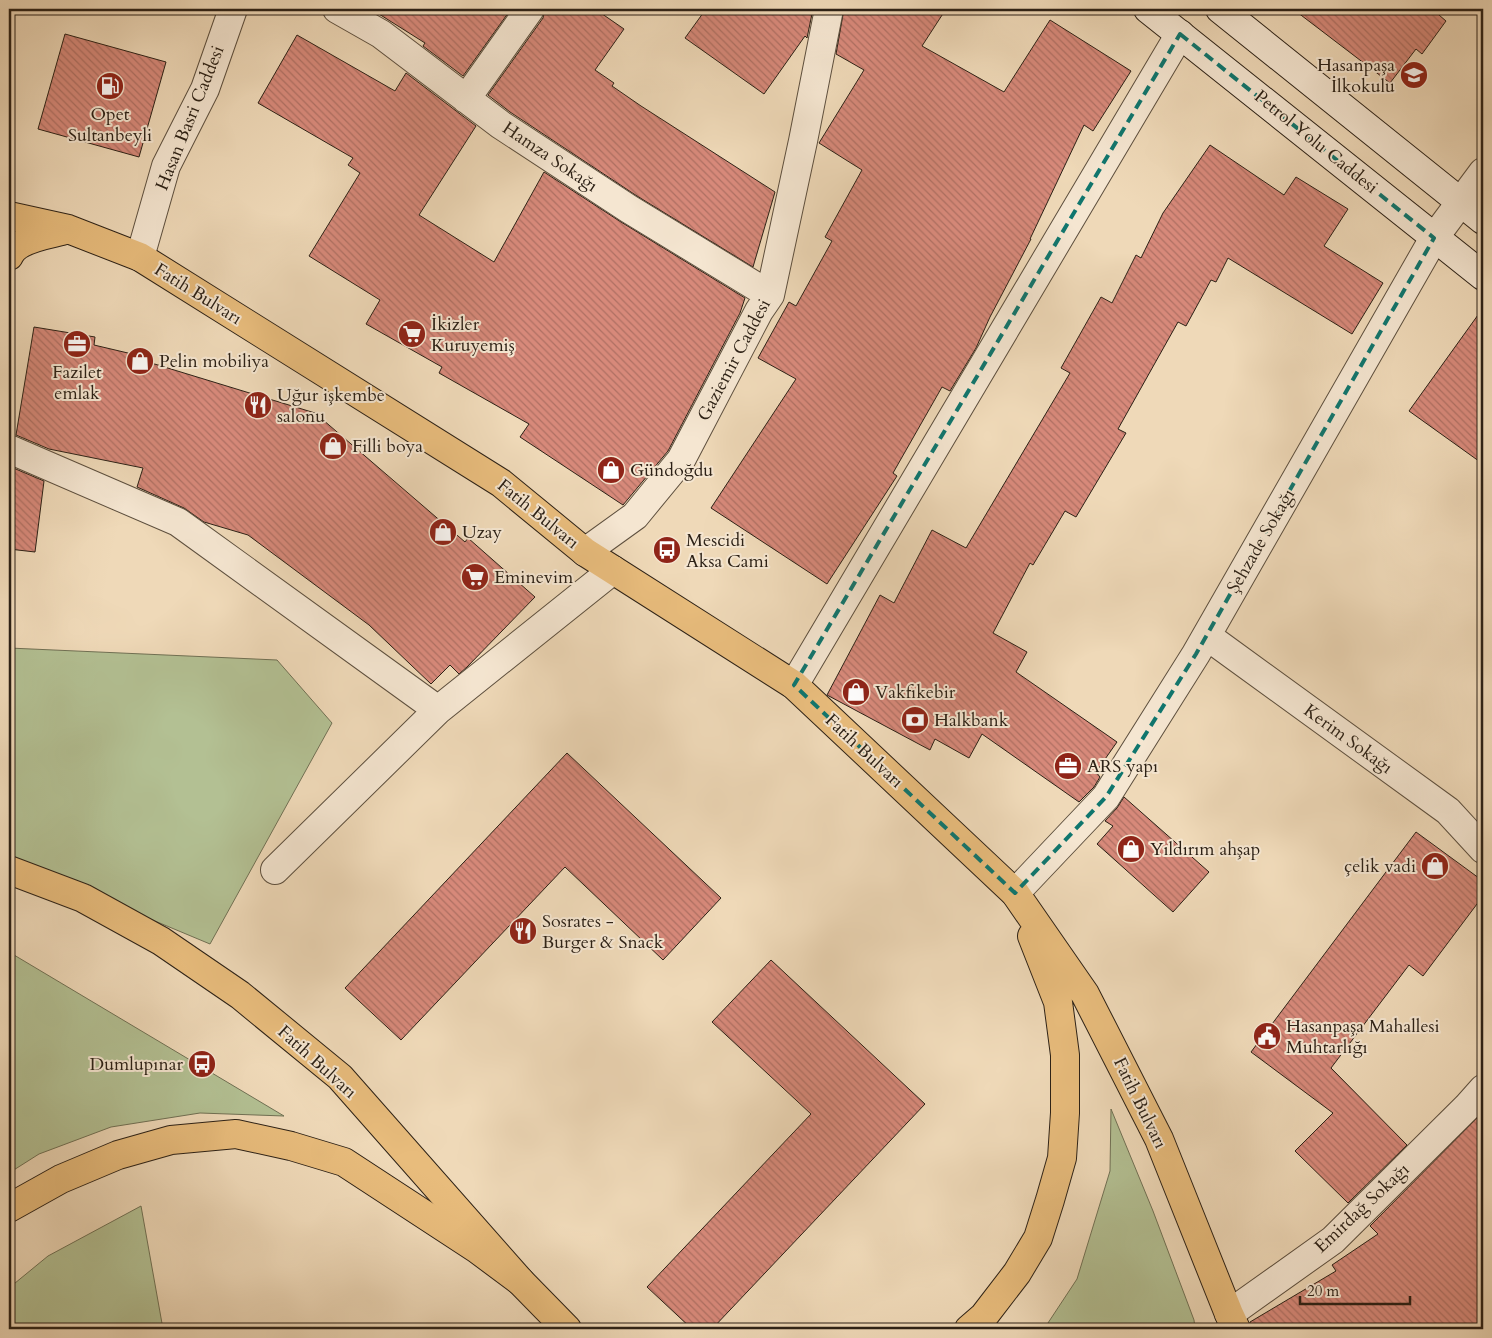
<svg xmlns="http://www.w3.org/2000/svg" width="1492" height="1338" viewBox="0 0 1492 1338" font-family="Cardo,serif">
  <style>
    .green { fill: #b3c093; stroke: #707054 }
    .building { fill: url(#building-back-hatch); stroke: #2c2116 }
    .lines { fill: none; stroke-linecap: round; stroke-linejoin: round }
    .street-casing { stroke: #5d4f3e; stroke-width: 30 }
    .secondary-casing { stroke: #2c2116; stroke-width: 30 }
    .primary-casing { stroke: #2c2116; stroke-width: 30 }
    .highway-casing { stroke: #2c2116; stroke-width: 30 }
    .street { stroke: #f5e6d1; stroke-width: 28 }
    .secondary { stroke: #f5e6d1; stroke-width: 28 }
    .primary { stroke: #e8bc7c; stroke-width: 28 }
    .highway { stroke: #e8bc7c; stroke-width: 28 }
    .marked { fill: none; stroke: #0f766e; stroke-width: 4; stroke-dasharray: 10 6; stroke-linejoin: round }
    .labels { text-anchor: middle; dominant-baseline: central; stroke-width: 4; stroke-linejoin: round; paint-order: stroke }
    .poi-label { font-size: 18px; fill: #2c2116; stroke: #f5e6d1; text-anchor: start }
    .street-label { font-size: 18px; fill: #2c2116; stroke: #f5e6d1 }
  </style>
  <defs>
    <pattern id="building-back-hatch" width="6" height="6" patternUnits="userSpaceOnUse" patternTransform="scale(1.25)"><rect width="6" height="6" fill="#d7897a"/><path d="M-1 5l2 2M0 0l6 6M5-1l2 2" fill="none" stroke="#af7063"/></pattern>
  </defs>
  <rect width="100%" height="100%" fill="#efd9b8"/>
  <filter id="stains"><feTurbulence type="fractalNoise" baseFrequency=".004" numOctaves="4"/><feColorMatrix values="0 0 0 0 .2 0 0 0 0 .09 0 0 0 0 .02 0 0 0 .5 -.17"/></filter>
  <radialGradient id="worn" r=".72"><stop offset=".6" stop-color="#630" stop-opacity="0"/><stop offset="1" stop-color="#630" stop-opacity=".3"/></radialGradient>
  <path class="green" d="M9 648 277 660 332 723 210 944 9 860Z
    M9 952 284 1116 200 1113 111 1127 39 1154 9 1173Z
    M1111 1109 1153 1211 1194 1320 1195 1329H1044L1077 1279 1110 1171Z
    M141 1206 163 1329H9V1288L48 1256Z"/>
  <path class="building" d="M371 9H511L463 76 423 46 425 43Z
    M545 9H595L624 29 595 70 614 83 612 86 641 106 775 192 753 267 637 196 510 112 488 95 543 18Z
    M706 9H813L807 38 805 36 764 94 685 38Z
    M844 9H946L922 46 1004 92 1050 20 1131 71 1093 131 1084 125 1030 239H1031L990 317 976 348 950 391 942 387 893 473 897 476 827 584 711 508 796 379 758 358 789 302 796 306 832 241 825 237 862 170 819 143 864 70 836 54Z
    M1293 9H1432L1446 21 1422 54 1416 49 1390 83Z
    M65 34 166 62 139 157 38 129Z
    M297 35 395 91 406 73 476 126 419 215 494 262 544 172 621 222 745 298 740 313 668 451 623 505 520 437 529 424 439 373 442 367 366 324 380 300 309 256 360 173 348 165 353 158 258 103Z
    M1210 145 1284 195 1296 177 1348 209 1324 246 1383 283 1352 334 1228 258 1216 282 1211 280 1186 326 1178 322 1118 429 1126 433 1076 517 1065 511 1033 565 1030 563 993 633 1027 652 1016 672 1117 742 1096 772 1100 777 1094 787 1079 802 982 734 969 758 935 739 930 750 827 695 880 595 894 603 932 530 966 548 1070 373 1061 368 1101 297 1112 303 1136 255 1141 258 1163 213Z
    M1483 308V464L1409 411Z
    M34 327 95 337 94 345 149 358 148 362 315 413 465 542 468 538 535 597 467 667 459 674 450 665 431 684 369 625 248 535 204 522 184 508 137 487 143 468 49 449 16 435Z
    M11 467 44 481 35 552 9 549V478Z
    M567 753 721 898 663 960 565 867 401 1040 345 988Z
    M1124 797 1209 872 1173 912 1097 844 1113 826 1105 821 1117 808Z
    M1416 832 1483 881V896L1423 976 1409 965 1331 1068 1407 1145 1348 1203 1295 1151 1333 1113 1251 1052Z
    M771 960 925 1104 712 1329H692L647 1287 811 1114 712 1022Z
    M1483 1112V1329H1251L1250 1322 1336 1271 1332 1265 1378 1234 1370 1226Z"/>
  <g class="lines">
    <defs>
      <path id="street" d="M337 9 381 34 501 125 629 209 770 295
        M466 99 530 9
        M140 257 166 166 205 89 233 9
        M9 449 178 522 438 710
        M585 552 635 516 681 460 759 311 770 295 803 141 829 9
        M1207 636 1448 811 1483 849
        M794 685 1180 34
        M275 870 438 710 613 570
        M1015 893 1106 797 1196 654 1434 238 1483 172
        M1229 1314 1333 1240 1467 1107 1483 1089"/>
      <path id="secondary" d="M1148 9 1483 276
        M1220 9 1483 220"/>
      <path id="primary" d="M9 216 68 229 140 257 501 483 585 552 794 685 1015 893 1085 994 1159 1139 1229 1314 1236 1329
        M9 256C16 239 46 235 62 231
        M9 870 83 898 161 941 240 995 340 1077 520 1281 567 1329
        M969 1329 984 1316 1017 1273 1038 1238 1050 1200 1062 1158 1065 1113V1055L1058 1002 1032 936"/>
      <path id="highway" d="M9 1208 61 1179 118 1155 171 1140 236 1134 291 1146 344 1162 477 1249 520 1281"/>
    </defs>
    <use href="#street" class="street-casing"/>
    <use href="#secondary" class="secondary-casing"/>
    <use href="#primary" class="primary-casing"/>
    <use href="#highway" class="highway-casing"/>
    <use href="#street" class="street"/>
    <use href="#secondary" class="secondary"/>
    <use href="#primary" class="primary"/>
    <use href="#highway" class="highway"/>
  </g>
  <path class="marked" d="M1180 34 1434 238 1196 654 1106 797 1015 893 794 685Z"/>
  <defs>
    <symbol id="school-disc" viewBox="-11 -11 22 22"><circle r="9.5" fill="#8f2418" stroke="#f5e6d1"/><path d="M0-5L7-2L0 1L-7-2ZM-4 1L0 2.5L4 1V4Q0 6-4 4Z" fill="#fff"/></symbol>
    <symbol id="fuel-disc" viewBox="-11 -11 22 22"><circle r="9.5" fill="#8f2418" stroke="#f5e6d1"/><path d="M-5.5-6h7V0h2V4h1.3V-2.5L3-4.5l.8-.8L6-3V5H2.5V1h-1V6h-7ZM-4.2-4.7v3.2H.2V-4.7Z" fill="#fff"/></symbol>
    <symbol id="supermarket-disc" viewBox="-11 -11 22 22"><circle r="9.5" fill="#8f2418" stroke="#f5e6d1"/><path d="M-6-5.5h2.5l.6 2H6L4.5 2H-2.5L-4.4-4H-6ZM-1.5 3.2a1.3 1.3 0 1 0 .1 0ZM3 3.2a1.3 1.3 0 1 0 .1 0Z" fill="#fff"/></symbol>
    <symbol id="office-disc" viewBox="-11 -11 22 22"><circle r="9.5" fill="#8f2418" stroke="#f5e6d1"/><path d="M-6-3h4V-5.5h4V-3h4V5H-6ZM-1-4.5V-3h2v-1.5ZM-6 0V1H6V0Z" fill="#fff"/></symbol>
    <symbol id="shop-disc" viewBox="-11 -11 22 22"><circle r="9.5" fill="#8f2418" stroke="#f5e6d1"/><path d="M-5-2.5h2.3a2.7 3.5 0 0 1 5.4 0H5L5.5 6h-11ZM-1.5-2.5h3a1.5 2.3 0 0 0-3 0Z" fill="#fff"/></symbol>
    <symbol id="restaurant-disc" viewBox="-11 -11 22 22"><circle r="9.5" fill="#8f2418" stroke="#f5e6d1"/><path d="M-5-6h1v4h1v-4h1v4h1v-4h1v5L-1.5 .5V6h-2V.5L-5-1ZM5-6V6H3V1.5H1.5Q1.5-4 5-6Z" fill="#fff"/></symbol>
    <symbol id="bus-disc" viewBox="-11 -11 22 22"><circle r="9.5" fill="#8f2418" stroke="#f5e6d1"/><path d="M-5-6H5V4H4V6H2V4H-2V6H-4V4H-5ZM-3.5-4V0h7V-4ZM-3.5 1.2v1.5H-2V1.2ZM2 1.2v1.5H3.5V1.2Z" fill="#fff"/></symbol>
    <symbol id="bank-disc" viewBox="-11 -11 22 22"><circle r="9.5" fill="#8f2418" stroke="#f5e6d1"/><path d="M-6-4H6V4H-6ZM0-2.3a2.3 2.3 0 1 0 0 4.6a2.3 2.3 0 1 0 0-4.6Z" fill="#fff"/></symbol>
    <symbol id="civic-disc" viewBox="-11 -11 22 22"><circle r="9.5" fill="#8f2418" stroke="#f5e6d1"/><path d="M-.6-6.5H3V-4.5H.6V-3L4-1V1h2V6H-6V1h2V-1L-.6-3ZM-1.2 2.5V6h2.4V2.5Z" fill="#fff"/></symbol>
  </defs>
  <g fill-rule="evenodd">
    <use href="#school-disc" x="1398" y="59" width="32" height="32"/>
    <use href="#fuel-disc" x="94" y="70" width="32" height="32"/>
    <use href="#supermarket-disc" x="396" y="318" width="32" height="32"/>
    <use href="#office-disc" x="61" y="328" width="32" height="32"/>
    <use href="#shop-disc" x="124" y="345" width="32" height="32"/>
    <use href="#restaurant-disc" x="242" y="389" width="32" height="32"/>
    <use href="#shop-disc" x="317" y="430" width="32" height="32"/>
    <use href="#shop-disc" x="595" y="454" width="32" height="32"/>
    <use href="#shop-disc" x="427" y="516" width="32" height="32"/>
    <use href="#bus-disc" x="651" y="534" width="32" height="32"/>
    <use href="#supermarket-disc" x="459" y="561" width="32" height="32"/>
    <use href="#shop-disc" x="840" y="676" width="32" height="32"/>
    <use href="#bank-disc" x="899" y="704" width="32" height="32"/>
    <use href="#office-disc" x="1052" y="750" width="32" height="32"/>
    <use href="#shop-disc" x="1115" y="833" width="32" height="32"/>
    <use href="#shop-disc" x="1419" y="850" width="32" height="32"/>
    <use href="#restaurant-disc" x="507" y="915" width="32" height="32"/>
    <use href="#civic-disc" x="1251" y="1020" width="32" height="32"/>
    <use href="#bus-disc" x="186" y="1048" width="32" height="32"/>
  </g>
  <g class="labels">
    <g class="poi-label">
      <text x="1395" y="65" text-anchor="end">Hasanpaşa<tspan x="1395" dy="21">İlkokulu</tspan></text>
      <text x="110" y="114" text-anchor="middle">Opet<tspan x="110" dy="21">Sultanbeyli</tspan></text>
      <text x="431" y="324">İkizler<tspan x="431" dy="21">Kuruyemiş</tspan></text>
      <text x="159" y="361">Pelin mobiliya</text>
      <text x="77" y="372" text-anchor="middle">Fazilet<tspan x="77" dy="21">emlak</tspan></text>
      <text x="277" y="395">Uğur işkembe<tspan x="277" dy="21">salonu</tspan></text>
      <text x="352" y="446">Filli boya</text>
      <text x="630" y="470">Gündoğdu</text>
      <text x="462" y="532">Uzay</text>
      <text x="686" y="540">Mescidi<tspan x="686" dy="21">Aksa Cami</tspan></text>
      <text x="494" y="577">Eminevim</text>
      <text x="875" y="692">Vakfıkebir</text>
      <text x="934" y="720">Halkbank</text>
      <text x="1087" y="766">ARS yapı</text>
      <text x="1150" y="849">Yıldırım ahşap</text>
      <text x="1416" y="866" text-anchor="end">çelik vadi</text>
      <text x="542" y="921">Sosrates -<tspan x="542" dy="21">Burger &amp; Snack</tspan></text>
      <text x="1286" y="1026">Hasanpaşa Mahallesi<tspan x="1286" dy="21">Muhtarlığı</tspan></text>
      <text x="183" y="1064" text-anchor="end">Dumlupınar</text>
    </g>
    <g class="street-label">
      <text transform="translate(190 118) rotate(-68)">Hasan Basri Caddesi</text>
      <text transform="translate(1316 142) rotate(39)">Petrol Yolu Caddesi</text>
      <text transform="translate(550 157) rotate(34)">Hamza Sokağı</text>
      <text transform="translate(198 294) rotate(32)">Fatih Bulvarı</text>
      <text transform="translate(734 360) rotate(-62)">Gaziemir Caddesi</text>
      <text transform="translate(538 514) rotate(39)">Fatih Bulvarı</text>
      <text transform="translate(1261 541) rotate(-60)">Şehzade Sokağı</text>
      <text transform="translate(1348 739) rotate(36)">Kerim Sokağı</text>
      <text transform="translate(864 751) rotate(43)">Fatih Bulvarı</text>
      <text transform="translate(317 1062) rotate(42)">Fatih Bulvarı</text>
      <text transform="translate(1140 1103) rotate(64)">Fatih Bulvarı</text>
      <text transform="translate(1362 1208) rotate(-43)">Emirdağ Sokağı</text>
    </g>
  </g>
  <rect width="1492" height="1338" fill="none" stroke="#efd9b8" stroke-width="30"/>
  <rect x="10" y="10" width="1472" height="1318" fill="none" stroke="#2c2116" stroke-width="2.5"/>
  <rect x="15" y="15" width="1462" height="1308" fill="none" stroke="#2c2116"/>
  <path d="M1300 1296v8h110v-8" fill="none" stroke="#2c2116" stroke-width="2.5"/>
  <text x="1307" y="1296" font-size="15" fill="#2c2116" stroke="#f5e6d1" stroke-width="4" paint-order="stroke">20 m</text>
  <rect width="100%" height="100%" filter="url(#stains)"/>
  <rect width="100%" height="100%" fill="url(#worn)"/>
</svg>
